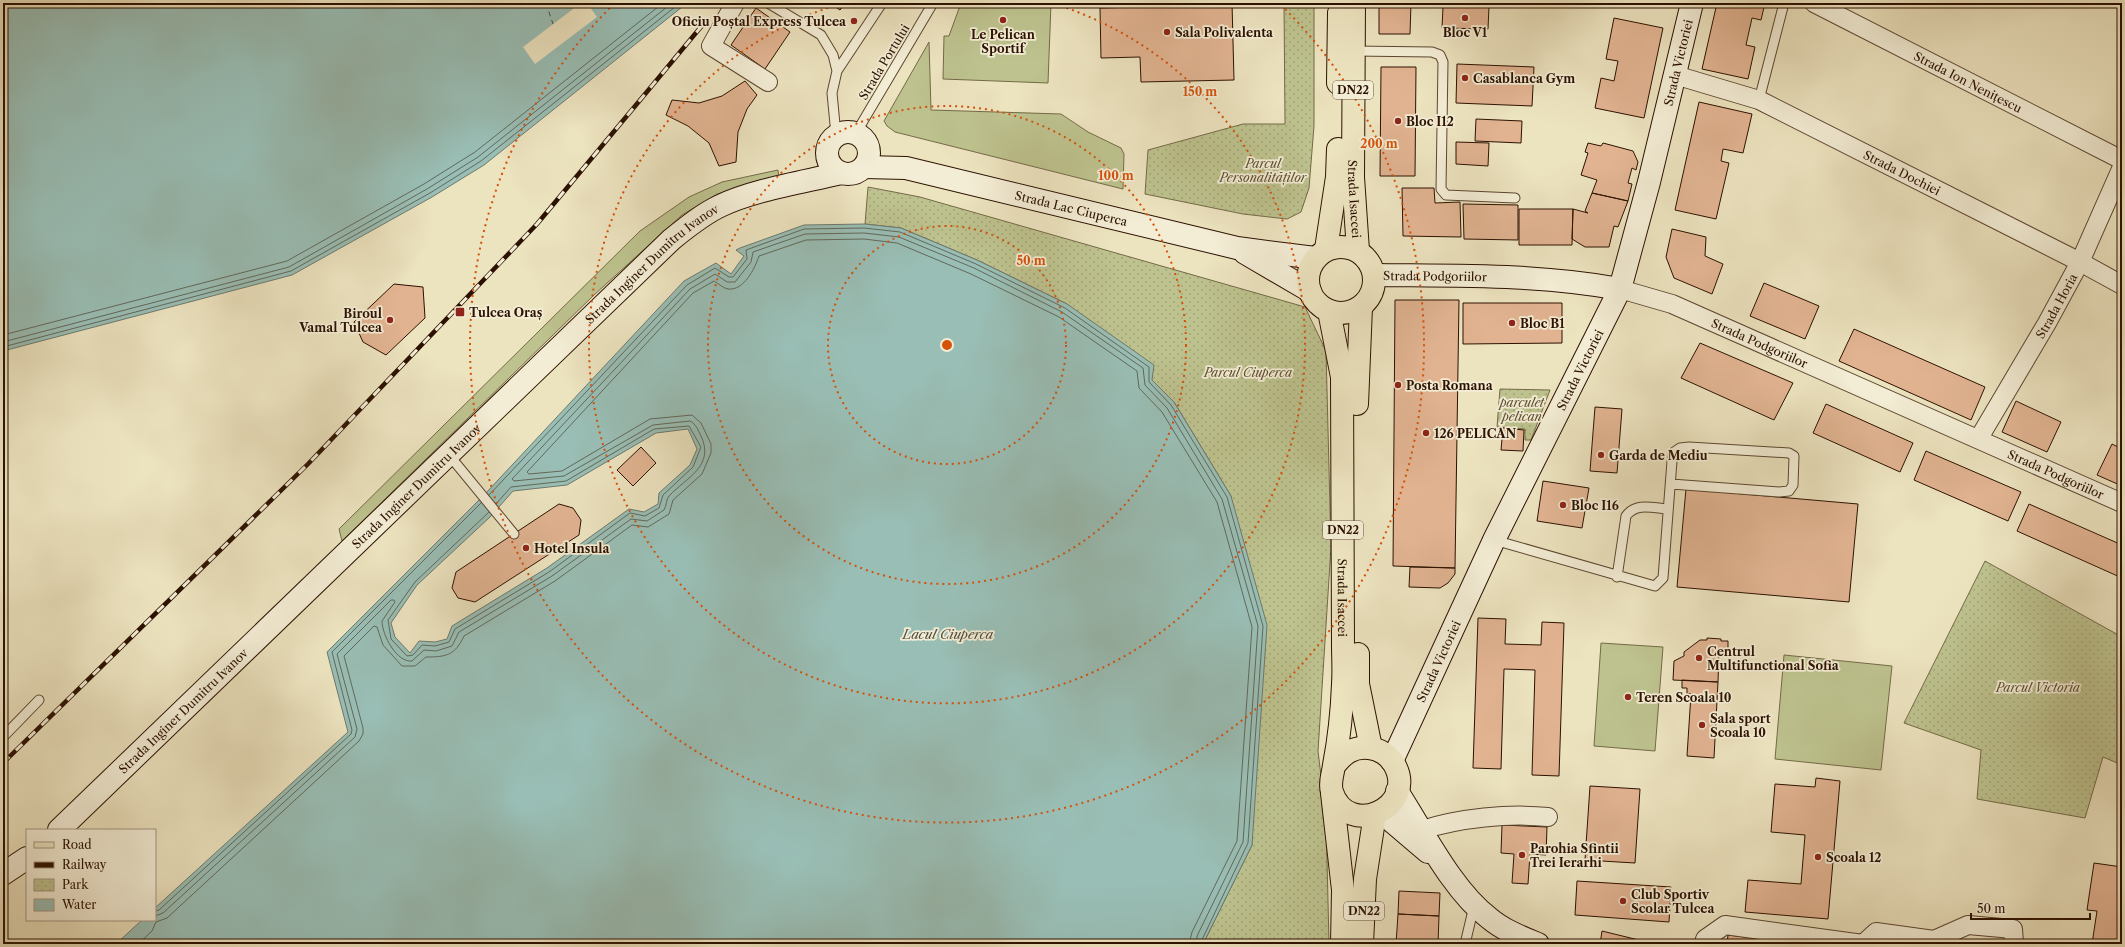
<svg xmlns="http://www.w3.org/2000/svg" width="2125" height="947" viewBox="0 0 2125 947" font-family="'Libre Caslon Text',serif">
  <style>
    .green { fill: #bdc28e; stroke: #746a47 }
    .park { fill: url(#park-dots); stroke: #746a47 }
    .water { fill: #99beb5; stroke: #6d796d; fill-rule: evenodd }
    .pier { fill: #ece3bf }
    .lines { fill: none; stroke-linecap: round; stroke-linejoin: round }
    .shore { stroke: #62685a; stroke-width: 1 }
    .ferry { stroke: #524e3f; stroke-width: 1; stroke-dasharray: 5 4; stroke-linecap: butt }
    .building { fill: #e1b391; stroke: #2c1100 }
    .lane-casing { stroke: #5c4630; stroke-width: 11 }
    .street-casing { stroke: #5c4630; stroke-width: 20 }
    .secondary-casing { stroke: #2c1100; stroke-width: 24 }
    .primary-casing { stroke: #2c1100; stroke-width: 24 }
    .lane { stroke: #f3edd5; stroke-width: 9 }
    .street { stroke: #f3edd5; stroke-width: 18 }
    .secondary { stroke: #f3edd5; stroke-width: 22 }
    .primary { stroke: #ece3bf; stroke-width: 22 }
    .rail-casing { stroke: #2c1100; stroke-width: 4.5 }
    .rail { stroke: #f3edd5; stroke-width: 3; stroke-dasharray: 9; stroke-linecap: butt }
    .ring { fill: none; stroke: #d5520b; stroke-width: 2; stroke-dasharray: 2 4 }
    .poi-dot { fill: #8f2418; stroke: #f3edd5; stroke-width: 1.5 }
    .labels { text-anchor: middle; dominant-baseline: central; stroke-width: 3.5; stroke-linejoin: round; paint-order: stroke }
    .shield { fill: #f3edd5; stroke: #685340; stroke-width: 1 }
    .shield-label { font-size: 11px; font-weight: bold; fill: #2c1100 }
    .poi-label { font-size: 12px; font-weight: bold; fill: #2c1100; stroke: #f3edd5; text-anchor: start }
    .street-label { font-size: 12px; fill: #2c1100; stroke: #f3edd5 }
    .park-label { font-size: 12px; font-style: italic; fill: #5f4f32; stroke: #f3edd5 }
    .water-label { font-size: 13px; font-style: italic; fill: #524e3f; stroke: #f3edd5 }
    .centre { fill: #d5520b; stroke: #f3edd5; stroke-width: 2 }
    .ring-label { font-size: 12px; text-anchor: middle; font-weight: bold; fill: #d5520b; stroke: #f3edd5; stroke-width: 3.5; stroke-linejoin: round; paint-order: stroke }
  </style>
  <defs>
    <pattern id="park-dots" width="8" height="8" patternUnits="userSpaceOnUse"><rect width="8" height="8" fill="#bdc28e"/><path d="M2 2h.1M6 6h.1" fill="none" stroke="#a3a679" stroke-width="1.8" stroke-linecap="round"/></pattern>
  </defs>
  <rect width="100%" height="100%" fill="#ece3bf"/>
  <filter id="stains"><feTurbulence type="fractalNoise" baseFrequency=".005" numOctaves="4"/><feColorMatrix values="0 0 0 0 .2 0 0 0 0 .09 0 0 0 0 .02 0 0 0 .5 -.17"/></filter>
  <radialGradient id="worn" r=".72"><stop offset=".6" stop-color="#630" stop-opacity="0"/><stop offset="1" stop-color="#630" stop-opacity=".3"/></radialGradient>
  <path class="green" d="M961 3H1051L1048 83 943 79 944 36H949Z
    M929 42 931 110 1061 114 1088 132 1121 148 1124 154 1123 189 895 132 887 126 884 121Z
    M778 170 779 178 717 194 682 215 594 295 342 541 339 529 640 231 689 197 722 182Z
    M1601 643 1663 647 1655 751 1594 746Z
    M1784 655 1892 666 1881 770 1775 759Z"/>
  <path class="park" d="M1284 3H1314V126L1309 188 1301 212 1287 219 1243 214 1145 194 1148 150 1243 124H1285Z
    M868 187 920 197 1305 307 1326 351 1331 547 1318 751 1326 817 1329 944H1203L1252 845 1231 496 1174 402 1152 380 1067 304 977 260 901 228 865 224Z
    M1500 389 1550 390 1531 440H1525V429L1497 427Z
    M1985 561 2122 637V765L2103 757 2085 818 1977 799 1981 750 1904 723Z"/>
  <path class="water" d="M3 3H687L484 165 432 197 292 275 3 351Z
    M865 224 901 228 977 260 1067 304 1154 365 1152 380 1174 402 1231 496 1267 625 1252 845 1203 944H116L142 920H155V908L348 732 327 652 485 494 684 281 716 263 731 274 744 256 736 250 740 248 804 225ZM688 429 697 449 690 465 659 493 658 504 644 512 629 509 547 568 452 626 447 639 435 642 419 641 410 653 395 637 391 623 417 585 490 517 513 491 567 485 656 433Z"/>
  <path class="pier" d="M581 3H587L597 17 535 64 523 47Z"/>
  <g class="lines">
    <path class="shore" d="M3 335 287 261 424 184 475 152 663 3
      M3 342 289 267 427 189 478 157 672 3
      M3 347 291 271 430 193 481 161 680 3
      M489 495 687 285 715 268 729 277H733L747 259 746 250 804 229 864 228 900 232 976 264 1065 308 1149 367V382L1171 405 1227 497 1263 626 1248 843 1200 944
      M489 512 415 582 388 620 391 639 407 656 413 655 422 645 435 646 449 642 455 629 549 572 630 513 645 516 659 508 663 495 693 467 701 447 689 426 654 429 566 481 511 487 496 504
      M155 911 159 910 351 734 352 730 332 652 481 503
      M155 916 163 913 355 737 357 729 337 654 391 600H394L395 602 382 621C382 635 397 663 412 661L424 650 436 651 452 646 459 632 552 576 631 519 647 521 664 510C667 505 666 499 669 496 687 477 715 466 701 436 698 430 696 424 690 421L653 425 564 476 514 481 512 479 690 289 715 274 727 282H735L751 262 753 252 805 234 864 233 899 237 974 268 1062 312 1143 368 1145 385 1167 408 1222 499 1258 626 1243 842 1198 934 1195 944
      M138 944 152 931 156 922 167 918 359 741 363 734V728L344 656 374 626 377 627 383 645 402 666H415L426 657C447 657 455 655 464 636L555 581 632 525 648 527 669 514 673 500 702 474 711 453V444L701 423 692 415 650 419 562 471 529 474 527 472 693 293 714 281C719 284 723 288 728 289 744 291 755 268 759 256L806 240 864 239 897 243 971 274 1059 317 1137 371 1139 388 1162 412 1217 502 1252 627 1237 841 1192 932 1189 944"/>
    <path class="ferry" d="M546 3 553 24"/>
  </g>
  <path class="building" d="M830 3H845L840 10Z
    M1139 3H1232L1234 80 1141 82 1140 57 1101 58 1100 8 1139 7Z
    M1379 3H1411L1410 34H1379Z
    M1449 3H1481V6H1489L1488 29 1442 28 1443 7H1449Z
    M1717 3H1765L1761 20 1752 18 1746 45 1755 47 1748 79 1702 69Z
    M756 8 790 32 765 69 731 45Z
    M1614 18 1663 28 1644 118 1595 108 1601 78 1614 81 1618 61 1606 59Z
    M1457 64 1534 67 1532 106 1456 103Z
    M1381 67H1416L1415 176H1380Z
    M745 81 757 95 747 109 738 132 736 162 719 166 709 143 688 126 666 115 672 100 699 103 722 96Z
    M1699 102 1752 114 1743 153 1723 149 1721 161 1729 163 1716 219 1675 210Z
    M1476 119 1522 121 1521 143 1475 141Z
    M1456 142 1489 143 1488 166 1456 164Z
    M1588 143 1601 146 1603 143 1633 151 1638 162 1636 170 1632 168 1628 183 1632 184 1628 201 1592 193 1597 180 1581 175 1588 153 1585 152Z
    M1402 188H1434L1435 203 1460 202 1461 237 1403 236Z
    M1592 193 1628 201 1618 227 1614 226 1609 247H1585L1572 239 1573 209 1588 213 1585 211Z
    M1463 204 1518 205V240L1464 239Z
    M1519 209H1573L1572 245H1519Z
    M1672 229 1706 237 1705 256 1723 264 1712 294 1674 278 1666 257Z
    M1764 283 1819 306 1805 339 1750 316Z
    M394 284 423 287 425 318 386 355 363 342 354 322Z
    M1395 300H1459L1455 568 1393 566Z
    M1463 303H1562V343L1463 344Z
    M1854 329 1985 387 1971 420 1839 361Z
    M1700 343 1793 383 1774 420 1681 378Z
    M2016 401 2061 422 2047 452 2002 432Z
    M1826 404 1913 443 1900 472 1813 433Z
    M1595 407 1622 409 1617 473 1590 471Z
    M1503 428 1524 430 1523 451 1501 450Z
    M2112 444 2122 449V486L2097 475Z
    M641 447 656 463 633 486 617 470Z
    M1926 451 2021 492 2008 521 1914 480Z
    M1543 481 1589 488 1582 528 1537 521Z
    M1686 489 1858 504 1849 602 1677 587Z
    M559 504 573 508 581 520 579 535 475 602 458 598 452 588 456 572Z
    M2029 504 2122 545V578L2017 531Z
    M1410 567 1455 568V574L1448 583 1440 588 1409 587Z
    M1478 618 1506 619 1505 644 1541 645 1542 622 1564 623 1559 776 1532 775 1535 670 1504 669 1501 769 1473 768Z
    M1707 638 1721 639V641H1728V654L1719 653 1718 682 1673 680 1674 661 1684 656V652L1700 640H1707Z
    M1682 680 1718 682 1714 758 1687 756 1691 694H1687V688H1682Z
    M1816 778 1840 781 1828 919 1745 912 1748 880 1801 884 1805 835 1771 832 1775 784 1815 787Z
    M1590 786 1640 789 1635 863 1585 860Z
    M1502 825 1547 827 1546 855 1530 854 1528 884 1512 883 1514 854 1501 853Z
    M2094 863 2122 867V944H2092L2097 911 2087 910Z
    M1577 881 1671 887 1669 922 1575 915Z
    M1399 891 1440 893 1439 916 1398 914Z
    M1398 914 1439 916 1438 944H1396Z
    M1602 931 1655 944H1600Z
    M1728 935 1762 939V944H1723H1727Z
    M1971 940 1989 942V944H1961L1970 943Z"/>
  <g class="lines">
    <defs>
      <path id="lane" d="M768 3 821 35 833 55 837 71
        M1354 51 1432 52 1440 55 1443 62 1441 189 1446 195 1515 198
        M1759 100 1784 3
        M856 133 933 3
        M836 135 832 93 837 71 882 3
        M449 455 514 534
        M1494 540 1655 586 1663 578 1672 461 1674 452 1680 448 1689 447 1789 453 1794 456 1793 485 1789 491 1779 492 1671 484
        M1617 577 1626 516C1636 502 1653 508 1668 509
        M3 737 39 700
        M1465 944 1474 906"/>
      <g id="street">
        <path d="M735 3 711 46 768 82"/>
        <path id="s1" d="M1814 3 2122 160"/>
        <path id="s2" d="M1675 75 1759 100 2080 262 2122 285"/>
        <path id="s3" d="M1620 289 1672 304 2122 503"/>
        <path id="s4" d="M1979 438 2047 323 2080 262 2122 167"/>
        <path d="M1422 830C1460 818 1508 813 1548 817"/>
        <path d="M1704 944 1705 939 1725 925 1863 944"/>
        <path d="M1863 944 1876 932 1934 940 1968 925 2013 929 2014 944"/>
      </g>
      <g id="secondary">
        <circle cx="848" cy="153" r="21"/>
        <path id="s5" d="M864 167 906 168 1237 248 1315 258"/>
        <path d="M1245 253 1310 291"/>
        <path id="s6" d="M1374 275C1456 276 1539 274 1620 289"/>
        <path id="s7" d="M1392 761 1494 540 1620 289 1649 182 1692 3"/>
        <path d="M1397 791C1423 831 1452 890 1489 918 1503 930 1521 937 1538 944"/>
        <path d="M1381 812 1428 852"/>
        <path id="s8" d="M59 830 672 239C687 227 703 214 720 206 753 190 804 182 841 173"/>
        <path d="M3 874 27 858"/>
      </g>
      <g id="primary">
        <path id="s9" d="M1354 3 1353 177 1358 251"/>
        <path d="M1338 83 1339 13"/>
        <circle cx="1341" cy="280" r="33"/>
        <path d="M1326 249 1337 177 1338 149"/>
        <path id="s10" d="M1329 311 1342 377 1343 644C1343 657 1344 671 1343 684 1342 710 1339 739 1334 765 1333 775 1329 782 1332 792 1348 840 1419 807 1394 764 1389 755 1379 749 1369 748 1353 746 1343 754 1334 766"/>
        <path d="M1357 404 1361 307"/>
        <path d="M1358 654V684L1371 748"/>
        <path d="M1332 793 1343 890 1342 944"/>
        <path d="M1362 944 1365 879 1375 814"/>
      </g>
    </defs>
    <use href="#lane" class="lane-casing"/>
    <use href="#street" class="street-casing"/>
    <use href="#secondary" class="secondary-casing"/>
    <use href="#primary" class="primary-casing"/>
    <use href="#lane" class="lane"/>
    <use href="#street" class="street"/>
    <use href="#secondary" class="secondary"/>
    <use href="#primary" class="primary"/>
    <defs>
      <path id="rail" d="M3 763 308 464 537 224 705 22"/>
    </defs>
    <use href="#rail" class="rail-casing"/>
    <use href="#rail" class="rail"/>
  </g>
  <g class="ring">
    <circle cx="947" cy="345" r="119"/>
    <circle cx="947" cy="345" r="239"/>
    <path d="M1055 4A358 358 0 1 1 839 4"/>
    <path d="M1281 5A477 477 0 1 1 613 5"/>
  </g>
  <g class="poi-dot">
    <circle cx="1465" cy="18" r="4"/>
    <circle cx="1003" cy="20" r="4"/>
    <circle cx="854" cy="21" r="4"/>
    <circle cx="1167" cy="32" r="4"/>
    <circle cx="1465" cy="78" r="4"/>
    <circle cx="1398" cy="121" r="4"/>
    <rect x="455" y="307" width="10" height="10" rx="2"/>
    <circle cx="390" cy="320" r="4"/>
    <circle cx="1512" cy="323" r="4"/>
    <circle cx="1398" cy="385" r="4"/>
    <circle cx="1426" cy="433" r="4"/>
    <circle cx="1601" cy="455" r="4"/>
    <circle cx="1563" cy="505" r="4"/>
    <circle cx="526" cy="548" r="4"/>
    <circle cx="1699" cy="658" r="4"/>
    <circle cx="1628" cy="697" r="4"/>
    <circle cx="1702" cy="725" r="4"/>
    <circle cx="1522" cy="855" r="4"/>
    <circle cx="1818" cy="857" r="4"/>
    <circle cx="1623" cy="901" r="4"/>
  </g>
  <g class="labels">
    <g class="shield">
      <rect x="1333" y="81" width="40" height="18" rx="3"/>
      <rect x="1323" y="521" width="40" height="18" rx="3"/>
      <rect x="1344" y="902" width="40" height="18" rx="3"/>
    </g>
    <g class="shield-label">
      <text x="1353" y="90">DN22</text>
      <text x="1343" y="530">DN22</text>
      <text x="1364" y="911">DN22</text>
    </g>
    <g class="poi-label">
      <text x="846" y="21" text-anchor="end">Oficiu Poștal Express Tulcea</text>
      <text x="1175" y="32">Sala Polivalenta</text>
      <text x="1465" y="32" text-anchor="middle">Bloc V1</text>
      <text x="1003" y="34" text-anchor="middle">Le Pelican<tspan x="1003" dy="14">Sportif</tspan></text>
      <text x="1473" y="78">Casablanca Gym</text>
      <text x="1406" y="121">Bloc I12</text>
      <text x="469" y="312">Tulcea Oraș</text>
      <text x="382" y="313" text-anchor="end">Biroul<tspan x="382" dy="14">Vamal Tulcea</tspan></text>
      <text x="1520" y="323">Bloc B1</text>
      <text x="1406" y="385">Posta Romana</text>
      <text x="1434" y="433">126 PELICAN</text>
      <text x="1609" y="455">Garda de Mediu</text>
      <text x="1571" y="505">Bloc I16</text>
      <text x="534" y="548">Hotel Insula</text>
      <text x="1707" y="651">Centrul<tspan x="1707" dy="14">Multifunctional Sofia</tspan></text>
      <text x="1636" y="697">Teren Scoala 10</text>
      <text x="1710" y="718">Sala sport<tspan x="1710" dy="14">Scoala 10</tspan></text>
      <text x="1530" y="848">Parohia Sfintii<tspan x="1530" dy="14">Trei Ierarhi</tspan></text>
      <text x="1826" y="857">Scoala 12</text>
      <text x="1631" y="894">Club Sportiv<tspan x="1631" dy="14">Scolar Tulcea</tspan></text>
    </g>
    <g class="street-label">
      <text transform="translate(884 62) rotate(-59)">Strada Portului</text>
      <text stroke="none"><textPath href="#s7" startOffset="758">Strada Victoriei</textPath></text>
      <text stroke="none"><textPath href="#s1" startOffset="173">Strada Ion Nenițescu</textPath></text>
      <text stroke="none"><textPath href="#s2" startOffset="248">Strada Dochiei</textPath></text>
      <text stroke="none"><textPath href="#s9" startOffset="196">Strada Isaccei</textPath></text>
      <text stroke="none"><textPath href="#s5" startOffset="212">Strada Lac Ciuperca</textPath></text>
      <text stroke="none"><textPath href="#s8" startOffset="820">Strada Inginer Dumitru Ivanov</textPath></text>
      <text stroke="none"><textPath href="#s6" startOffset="61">Strada Podgoriilor</textPath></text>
      <text stroke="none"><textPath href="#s4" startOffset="153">Strada Horia</textPath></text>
      <text stroke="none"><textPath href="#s3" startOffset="150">Strada Podgoriilor</textPath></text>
      <text stroke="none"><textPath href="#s7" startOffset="434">Strada Victoriei</textPath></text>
      <text stroke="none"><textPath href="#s3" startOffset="474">Strada Podgoriilor</textPath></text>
      <text stroke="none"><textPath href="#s8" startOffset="496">Strada Inginer Dumitru Ivanov</textPath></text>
      <text stroke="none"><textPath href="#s10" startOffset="288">Strada Isaccei</textPath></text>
      <text stroke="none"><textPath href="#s7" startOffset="110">Strada Victoriei</textPath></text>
      <text stroke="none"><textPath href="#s8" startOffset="172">Strada Inginer Dumitru Ivanov</textPath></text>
    </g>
    <g class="park-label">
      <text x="1263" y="163">Parcul<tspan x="1263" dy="14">Personalităților</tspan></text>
      <text x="1248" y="372">Parcul Ciuperca</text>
      <text x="1522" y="402">parculet<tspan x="1522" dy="14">pelican</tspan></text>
      <text x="2038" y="687">Parcul Victoria</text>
    </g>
    <g class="water-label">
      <text x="948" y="634">Lacul Ciuperca</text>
    </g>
  </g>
  <circle cx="947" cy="345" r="6" class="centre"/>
  <g class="ring-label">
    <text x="1200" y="96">150 m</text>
    <text x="1379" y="148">200 m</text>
    <text x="1116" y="180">100 m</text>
    <text x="1031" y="265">50 m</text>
  </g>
  <rect width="2125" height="947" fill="none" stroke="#ece3bf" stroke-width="16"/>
  <rect x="4" y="4" width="2117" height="939" fill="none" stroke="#2c1100" stroke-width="2"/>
  <rect x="8" y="8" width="2109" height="931" fill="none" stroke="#2c1100"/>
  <rect x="26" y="829" width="130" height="92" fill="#f3edd5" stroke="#a39580"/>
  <rect x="34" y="842" width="20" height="6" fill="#ece3bf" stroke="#a39580"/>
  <text x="62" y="849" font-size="12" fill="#2c1100">Road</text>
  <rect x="34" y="862" width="20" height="6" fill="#2c1100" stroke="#a39580"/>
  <text x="62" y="869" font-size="12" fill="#2c1100">Railway</text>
  <rect x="34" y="879" width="20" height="12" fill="url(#park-dots)" stroke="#a39580"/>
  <text x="62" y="889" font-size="12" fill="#2c1100">Park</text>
  <rect x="34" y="899" width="20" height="12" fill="#99beb5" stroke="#a39580"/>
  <text x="62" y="909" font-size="12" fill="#2c1100">Water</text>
  <path d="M1971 913v6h119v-6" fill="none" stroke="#2c1100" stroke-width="2"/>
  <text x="1977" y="913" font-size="12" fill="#2c1100" stroke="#f3edd5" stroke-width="3" paint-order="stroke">50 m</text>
  <rect width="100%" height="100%" filter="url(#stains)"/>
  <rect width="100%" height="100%" fill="url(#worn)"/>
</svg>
